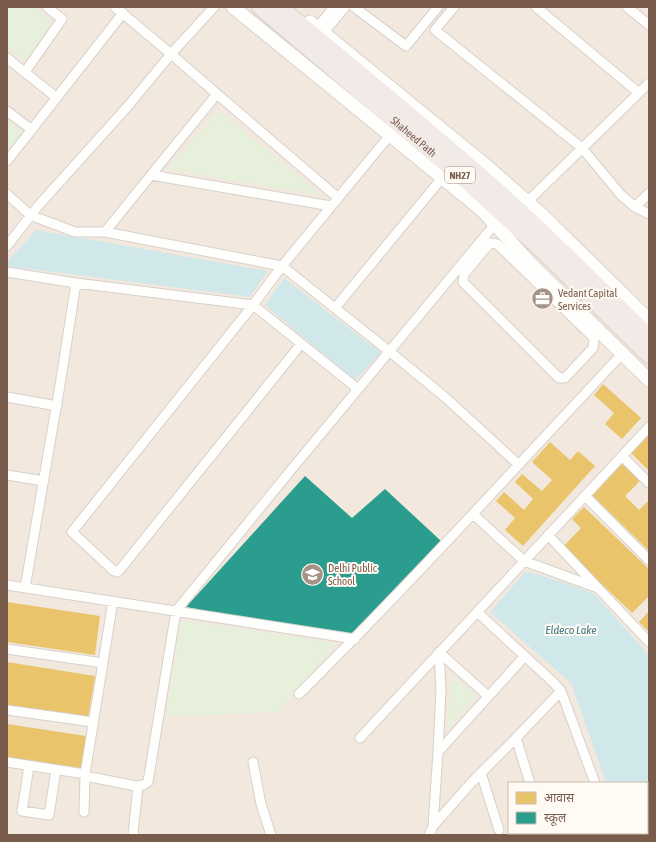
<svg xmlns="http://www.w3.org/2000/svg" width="656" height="842" viewBox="0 0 656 842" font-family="'Asap Condensed','Noto Sans Devanagari',sans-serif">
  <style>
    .residential { fill: #f2e8de; fill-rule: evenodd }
    .green { fill: #e7f0db }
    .water { fill: #d0e8ea }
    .homes { fill: #e9c46a }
    .schools { fill: #2a9d8f }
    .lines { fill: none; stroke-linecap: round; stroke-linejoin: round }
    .street-casing { stroke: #d7d1cb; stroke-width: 11 }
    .secondary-casing { stroke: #d9d2cb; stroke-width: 15 }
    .highway-casing { stroke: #dad1cc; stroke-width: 18 }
    .street { stroke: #fefefd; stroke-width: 9 }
    .secondary { stroke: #fefefd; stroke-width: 13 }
    .highway { stroke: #f2eae7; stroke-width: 16 }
    .labels { text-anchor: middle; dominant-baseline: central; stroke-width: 4; stroke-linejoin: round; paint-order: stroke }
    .shield { fill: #fffaf3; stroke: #a28b7f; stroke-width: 1 }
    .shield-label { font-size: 10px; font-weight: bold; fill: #7a5c4d }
    .street-label { font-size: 11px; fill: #7a5c4d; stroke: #fffaf3 }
    .poi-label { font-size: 11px; fill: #7a5c4d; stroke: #fffaf3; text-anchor: start }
    .water-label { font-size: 12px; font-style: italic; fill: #437c86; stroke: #fffaf3 }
  </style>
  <rect width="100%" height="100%" fill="#f9f5f0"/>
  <path class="residential" d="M7 7H649V835H7ZM509 783H647V833H509Z"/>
  <path class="green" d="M7 7H35L52 22 25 62 7 48Z
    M219 111 323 196 167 169Z
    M7 119 23 132 7 158Z
    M181 620 337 643 278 712 166 717Z
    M452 675 476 696 447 730Z"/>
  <path class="water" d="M36 230 268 271 250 297 7 266V262Z
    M284 278 381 353 355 380 265 305Z
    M526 571 562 582 594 594 649 655V835H624L623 833H647V783H606L571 683 490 612Z"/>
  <path class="homes" d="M603 384 641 418 622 439 605 424 614 413 594 395Z
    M649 434V471L631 453Z
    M550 442 570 460 578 451 595 466 523 546 505 530 515 518 496 501 504 492 524 510 533 499 515 482 522 474 542 491 552 480 532 462Z
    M620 462 640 481 625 496 639 510 649 500V551L590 493Z
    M584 507 649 569V596L632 613 563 547 581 528 572 519Z
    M7 602 100 616 95 655 7 642Z
    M649 611V632L639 622Z
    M7 662 95 676 88 718 7 706Z
    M7 724 86 736 81 771 7 760Z"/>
  <path class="schools" d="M305 476 352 518 385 489 441 541 348 638 186 607Z"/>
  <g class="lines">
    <defs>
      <path id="street" d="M115 7 171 54 217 94 338 198
        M354 7 406 46 438 7
        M454 7 435 30 582 148 621 195 635 207 649 214
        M536 7 639 93
        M627 7 649 25
        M317 28 334 7
        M323 33 345 7
        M7 58 57 98
        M25 72 62 19 47 7
        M7 111 32 130
        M7 161 123 13
        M151 175 217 94
        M7 194 30 215 75 232H105
        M527 202 649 83
        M331 206 151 175 105 232 282 266 389 351 446 398 519 465
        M635 207 649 193
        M7 246 38 206 128 106 171 54 214 7
        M519 265 594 338 593 348 565 378H559L463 282 464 274 490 243 497 244 519 265 525 258
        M7 272 76 283 253 305 358 389
        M335 308 442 178
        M301 344 118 572 114 571 72 532 253 305 282 266 390 135
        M7 397 57 406
        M622 456 649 483
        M7 475 44 481
        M585 496 649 560
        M473 514 524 561 598 588 649 642
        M548 535 597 587
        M7 585 355 639
        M25 588 60 385 76 283
        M477 612 553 682 561 691 595 783
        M7 649 103 663
        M299 694C410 584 515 468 622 354
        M7 710 93 722
        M360 738 649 427
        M438 752 441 689 439 652 488 696
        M7 762 85 774 113 601
        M253 762 261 804 271 835
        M29 766 22 811 49 815 56 770
        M481 773 499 830
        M85 774V776L136 786 143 785 148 782 176 611 291 470 495 224
        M530 783 516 738 561 691
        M84 812 85 776
        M433 826 438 752 525 656
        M546 833V835
        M611 833 612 835
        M134 835 133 834 138 786
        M429 835 433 826 471 783 516 738"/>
      <path id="secondary" d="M233 7 483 211 528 261 649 380
        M310 22 483 163 541 214 649 320"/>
      <g id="highway">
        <path id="s1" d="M260 7 471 185 542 250 649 355"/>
        <path d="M279 7C351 66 424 126 494 188 548 235 598 287 649 337"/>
      </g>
    </defs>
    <use href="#street" class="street-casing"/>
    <use href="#secondary" class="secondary-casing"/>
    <use href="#highway" class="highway-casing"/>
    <use href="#street" class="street"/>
    <use href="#secondary" class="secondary"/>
    <use href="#highway" class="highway"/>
  </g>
  <defs>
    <symbol id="office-disc" viewBox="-11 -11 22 22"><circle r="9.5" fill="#a69286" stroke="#fffaf3"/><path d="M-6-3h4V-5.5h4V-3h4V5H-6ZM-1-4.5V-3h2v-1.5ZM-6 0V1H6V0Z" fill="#fff"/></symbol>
    <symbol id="school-disc" viewBox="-11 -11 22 22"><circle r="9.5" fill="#a69286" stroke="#fffaf3"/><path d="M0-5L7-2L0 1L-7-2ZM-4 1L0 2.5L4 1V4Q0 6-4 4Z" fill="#fff"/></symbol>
  </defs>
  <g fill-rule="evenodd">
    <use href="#office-disc" x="530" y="286" width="25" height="25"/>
    <use href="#school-disc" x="300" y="562" width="25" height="25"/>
  </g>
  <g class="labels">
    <rect class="shield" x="445" y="167" width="30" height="16" rx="3"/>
    <g class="shield-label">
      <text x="460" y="175">NH27</text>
    </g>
    <g class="street-label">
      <text stroke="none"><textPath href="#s1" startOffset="201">Shaheed Path</textPath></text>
    </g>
    <g class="poi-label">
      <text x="558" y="293">Vedant Capital<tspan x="558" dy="13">Services</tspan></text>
      <text x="328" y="568">Delhi Public<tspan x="328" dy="13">School</tspan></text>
    </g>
    <g class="water-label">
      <text x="571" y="630">Eldeco Lake</text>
    </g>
  </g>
  <rect width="656" height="842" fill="none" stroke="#7a5c4d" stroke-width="16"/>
  <rect x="508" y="782" width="140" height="52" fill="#fffaf3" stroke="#cabbb1"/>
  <rect x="516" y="792" width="20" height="12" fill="#e9c46a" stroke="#cabbb1"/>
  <text x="544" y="802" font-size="12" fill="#7a5c4d">आवास</text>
  <rect x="516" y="812" width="20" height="12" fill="#2a9d8f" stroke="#cabbb1"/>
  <text x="544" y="822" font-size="12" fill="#7a5c4d">स्कूल</text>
</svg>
